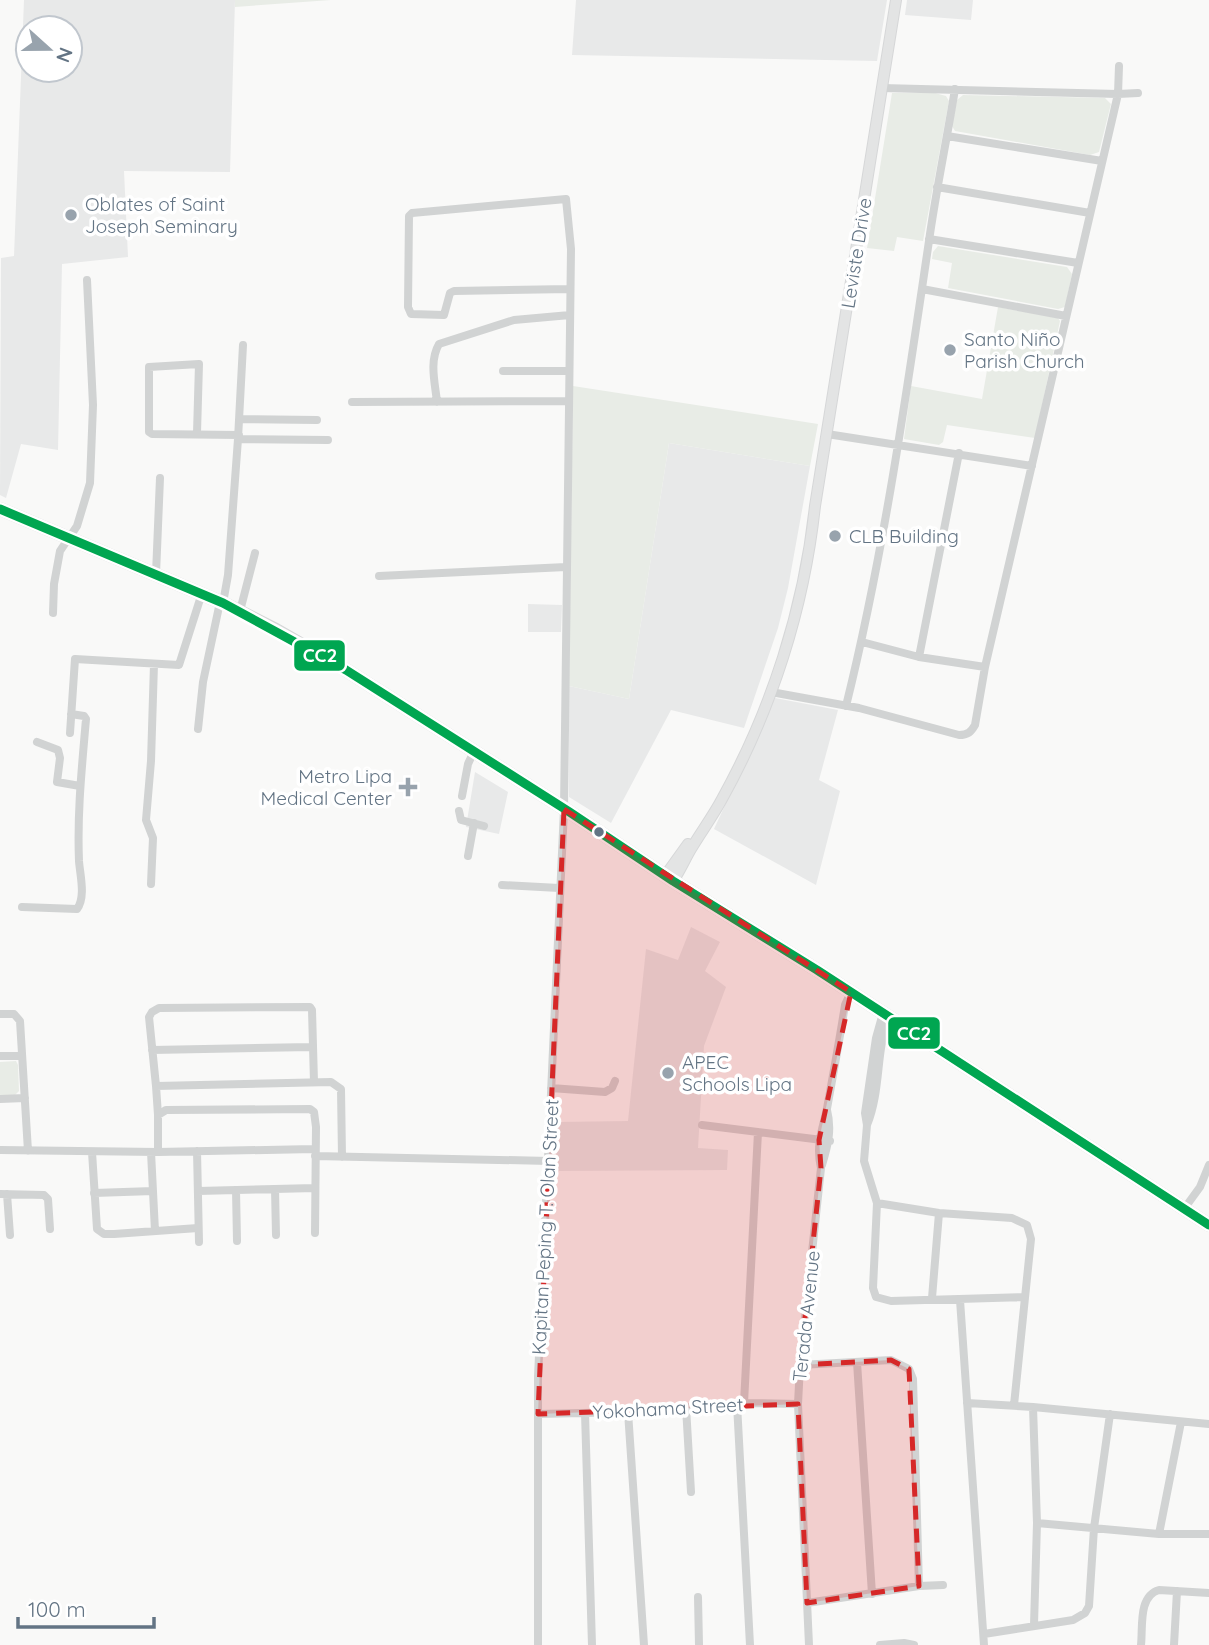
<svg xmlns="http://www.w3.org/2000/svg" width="1209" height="1645" viewBox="0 0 1209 1645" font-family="Quicksand,sans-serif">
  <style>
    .built { fill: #e8e9e9; fill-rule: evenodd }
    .green { fill: #e8ece6 }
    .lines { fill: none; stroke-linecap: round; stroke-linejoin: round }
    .secondary-casing { stroke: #d6d7d8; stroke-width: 12 }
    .primary-casing { stroke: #d4d5d6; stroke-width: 14 }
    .street { stroke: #d1d3d3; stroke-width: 8 }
    .secondary { stroke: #e3e4e4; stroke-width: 10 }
    .primary { stroke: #e3e4e4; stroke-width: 12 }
    .bus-1-casing { stroke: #fff; stroke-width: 14 }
    .bus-1 { stroke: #00a651; stroke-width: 9 }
    .marked { fill: #d62828; fill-opacity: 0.2; stroke: #d62828; stroke-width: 5; stroke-dasharray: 14 9; stroke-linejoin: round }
    .poi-dot { fill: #98a3ad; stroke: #fff; stroke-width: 2.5 }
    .bus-dot { fill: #637484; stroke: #fff; stroke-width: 2.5 }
    .labels { text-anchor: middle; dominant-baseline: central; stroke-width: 7; stroke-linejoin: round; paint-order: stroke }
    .poi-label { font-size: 19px; fill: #637484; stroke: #fff; text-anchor: start }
    .street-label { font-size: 19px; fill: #637484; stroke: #fff }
    .line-badge { stroke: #fff; stroke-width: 2.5 }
    .badge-label { font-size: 19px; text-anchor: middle; font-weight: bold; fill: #fff }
  </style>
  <rect width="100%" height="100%" fill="#f9f9f8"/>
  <path class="built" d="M24 0H235L230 172 124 171 128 257 62 264 58 450 21 444 6 498 0 495 1 258 14 256ZM28 28H70V70H28Z
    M576 0H887L877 61 572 55Z
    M907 0H973L971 20 905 15Z
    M669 443 810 466 788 588 778 628 744 728 671 710 611 823 569 797V686L629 699Z
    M528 604 562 605 561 632H528Z
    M775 698 838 710 819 780 840 791 816 885 714 829Z
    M475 772 508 792 499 834 466 827Z
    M691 927 720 942 705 971 726 987 704 1046 698 1148 728 1150 727 1170 555 1171 558 1122 628 1121 646 949 678 960Z"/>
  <path class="green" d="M235 0H331L235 7Z
    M892 93H935L946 96 949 101 923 241 897 237 894 251 867 248Z
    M963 95 1105 98 1111 104 1099 152 1090 155 955 131 952 126 957 100Z
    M938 246 1067 267 1072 274 1065 307 1058 309 948 288 952 263 932 259 933 252Z
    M998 307 1058 318 1060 321 1035 438 947 425 943 442 939 445 904 439 911 386 982 399Z
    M573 386 818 424 810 466 669 443 629 699 569 686Z
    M16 1061 18 1065 19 1091 15 1095H0V1062Z"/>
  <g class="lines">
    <defs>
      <path id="secondary" d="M665 876 688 844
        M673 881C680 871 685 859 691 849 701 832 713 816 722 799 772 709 804 608 815 506L896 0"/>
      <path id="primary" d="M0 509 223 603 276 630 346 670 568 811 673 881 817 970 1209 1225"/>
    </defs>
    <use href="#secondary" class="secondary-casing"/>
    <use href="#primary" class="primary-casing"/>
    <path class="street" d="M1119 66 1118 94 1138 93
      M947 136 1102 161
      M937 187 1090 213
      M929 239 1078 263
      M922 289 1066 316
      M503 371H569
      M352 402 568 401
      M437 402C435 383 429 361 439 344L514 320 570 315
      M239 419 317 420
      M197 433 199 364 149 367V432L152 434 239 435
      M827 434 1032 466
      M238 439 328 440
      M156 574 160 478
      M379 576 566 567
      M223 603 228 575 238 439 243 345
      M240 611 255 553
      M53 613 54 584 60 551 77 526 90 483 93 405 87 280
      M862 642 919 657 985 667
      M919 657 959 453
      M771 692 859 708 959 735C968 735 971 732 975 725L985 667 1118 94 882 88
      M846 706C884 553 906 396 929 241 936 190 947 139 955 89
      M198 729 203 682 220 602
      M70 733 75 659 179 665 202 593
      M37 742 58 750 60 758 57 782 80 786
      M462 796 468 764 474 751
      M459 811 461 820 484 826
      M468 856 474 823
      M151 884 153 838 146 820 151 761 154 664
      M502 885 559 888
      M22 907 77 909C86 897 80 875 79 861 77 813 82 766 86 719L84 716 71 714
      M883 1013 876 1038 865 1113 867 1125 864 1161 877 1203 873 1288 876 1297 891 1301 1024 1297
      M0 1014H14L20 1021 28 1151
      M152 1050 312 1047
      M0 1056H22
      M156 1086 149 1017 152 1012 159 1008 310 1007 312 1010 314 1082
      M551 1088 605 1092 612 1088 615 1081
      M0 1099 25 1098
      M158 1115 156 1086 331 1082 341 1089 342 1157
      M702 1125 830 1141
      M867 1125C881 1091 876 1051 888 1016
      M0 1150 158 1152 314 1149
      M197 1151 199 1242
      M92 1152 97 1229 104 1234H114L198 1228
      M151 1152 155 1231
      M158 1152V1115L166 1110 310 1109 314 1112 316 1127 315 1233
      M315 1156 549 1161
      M822 1165C828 1145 832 1130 827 1110
      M275 1189 276 1235
      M236 1190 237 1241
      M198 1191 315 1188
      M94 1193 153 1191
      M0 1194 44 1195 48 1199 50 1229
      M7 1194 10 1235
      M877 1203 939 1213 1012 1218 1027 1225 1031 1239 1014 1405
      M1184 1209 1200 1187 1209 1165
      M932 1298 939 1213
      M960 1300 984 1645
      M857 1362 872 1594
      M800 1365 891 1360 909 1369 913 1379 919 1586
      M744 1403 758 1132
      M967 1403 1033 1407 1209 1424
      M737 1404 750 1645
      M686 1407 691 1492
      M1033 1407 1037 1523 1034 1625
      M628 1412 644 1645
      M585 1413 592 1645
      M538 1414 628 1412 744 1403 798 1404
      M1037 1523 1159 1534H1209
      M1159 1534 1181 1422
      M698 1597 699 1645
      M807 1603 919 1586 943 1585
      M984 1634 1073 1620 1085 1613 1089 1606 1094 1528 1110 1414
      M538 1645V1377L564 809 571 249 566 199 412 213 409 216 408 307 411 314 444 315 450 293 454 291 570 289
      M809 1645 798 1404 800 1365 821 1168C815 1142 824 1127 828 1103 834 1070 840 1037 845 1005L851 992
      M880 1645 904 1643 914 1645
      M1141 1645C1143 1627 1138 1596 1159 1590L1209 1593
      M1174 1645 1177 1591"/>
    <use href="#secondary" class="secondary"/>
    <use href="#primary" class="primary"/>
    <defs>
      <path id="bus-1" d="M0 509 223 603 346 670 568 811 673 881 817 970 1209 1225"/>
    </defs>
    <use href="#bus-1" class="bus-1-casing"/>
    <use href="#bus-1" class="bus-1"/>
  </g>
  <path class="marked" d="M564 809 851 992 819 1140 821 1168 800 1365 891 1360 909 1369 919 1586 807 1603 798 1404 538 1414Z"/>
  <g class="poi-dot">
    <circle cx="71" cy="215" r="7"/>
    <circle cx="950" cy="350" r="7"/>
    <circle cx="835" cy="536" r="7"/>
    <path d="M404.5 776.5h7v7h7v7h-7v7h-7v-7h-7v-7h7z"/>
    <circle cx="668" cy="1073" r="7"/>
  </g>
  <circle class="bus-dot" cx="599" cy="832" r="6"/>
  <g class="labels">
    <g class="poi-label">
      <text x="85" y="204">Oblates of Saint<tspan x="85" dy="22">Joseph Seminary</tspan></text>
      <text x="964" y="339">Santo Niño<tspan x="964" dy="22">Parish Church</tspan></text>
      <text x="849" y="536">CLB Building</text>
      <text x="392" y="776" text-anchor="end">Metro Lipa<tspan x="392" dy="22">Medical Center</tspan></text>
      <text x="682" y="1062">APEC<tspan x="682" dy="22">Schools Lipa</tspan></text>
    </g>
    <g class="street-label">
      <text transform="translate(856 253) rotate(-81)">Leviste Drive</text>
      <text transform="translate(545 1227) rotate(-87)">Kapitan Peping T. Olan Street</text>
      <text transform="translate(806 1316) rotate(-84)">Terada Avenue</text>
      <text transform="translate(668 1408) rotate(-3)">Yokohama Street</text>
    </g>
  </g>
  <g class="line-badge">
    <rect x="293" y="639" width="53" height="33" rx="7" fill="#00a651"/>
    <rect x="887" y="1016" width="54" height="34" rx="7" fill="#00a651"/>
  </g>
  <g class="badge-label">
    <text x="320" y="662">CC2</text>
    <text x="914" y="1040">CC2</text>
  </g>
  <g transform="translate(49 49) rotate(111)"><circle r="33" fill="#ffffff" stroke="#c1c7ce" stroke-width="2"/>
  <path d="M0-5L12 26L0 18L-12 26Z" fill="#98a3ad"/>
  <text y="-10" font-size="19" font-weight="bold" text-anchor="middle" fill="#637484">N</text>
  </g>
  <path d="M18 1617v10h136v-10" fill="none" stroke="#637484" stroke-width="3.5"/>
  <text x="28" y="1617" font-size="21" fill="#637484" stroke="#ffffff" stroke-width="5" paint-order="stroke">100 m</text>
</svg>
